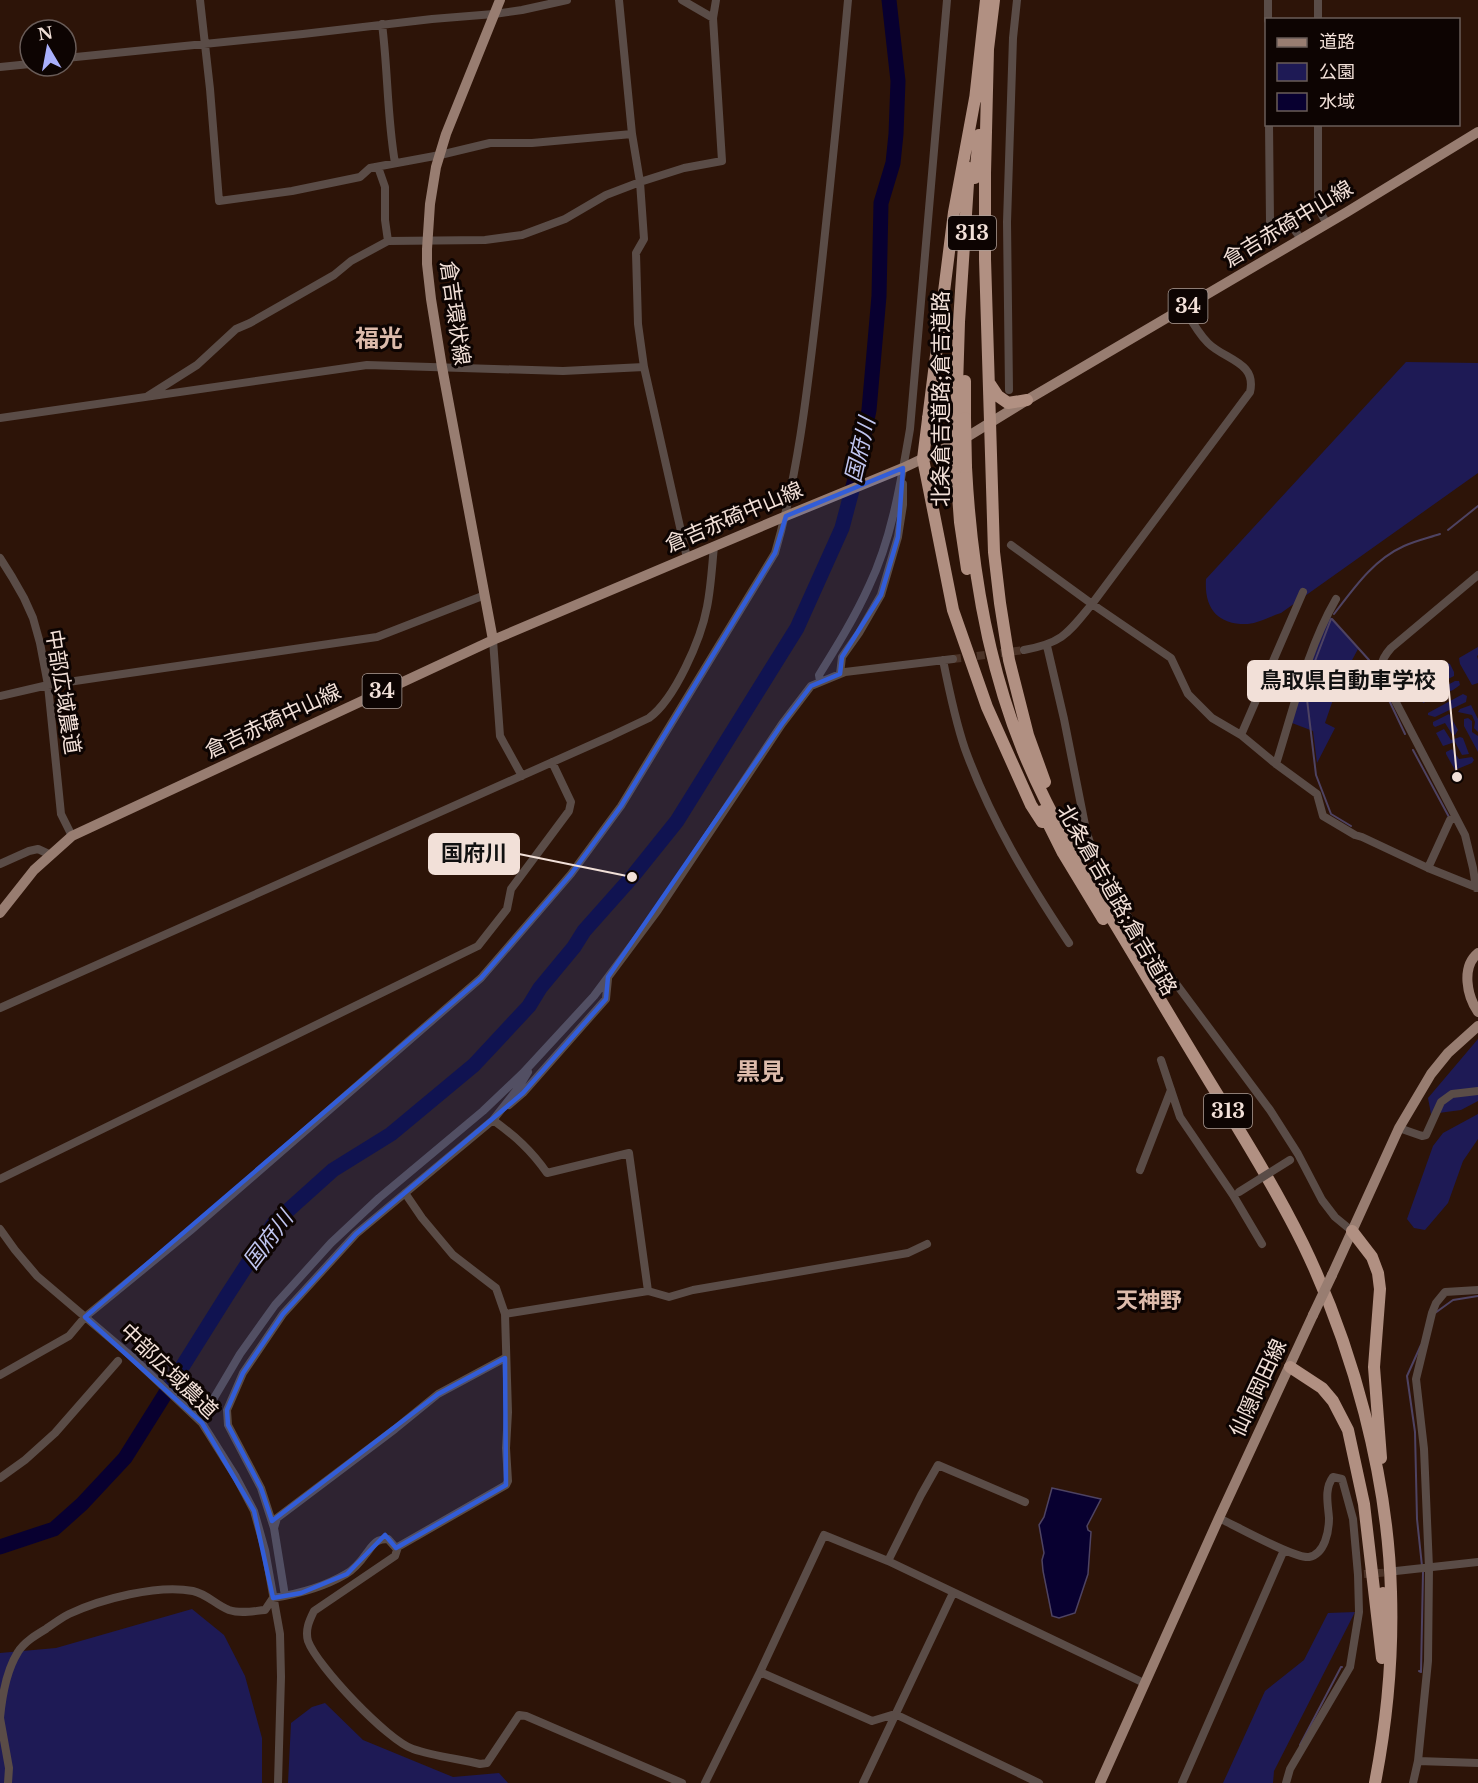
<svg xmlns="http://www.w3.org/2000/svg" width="1478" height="1783" viewBox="0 0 1478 1783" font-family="'Libre Baskerville','Noto Sans JP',serif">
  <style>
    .green { fill: #1e1a55 }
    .water { fill: #080030; stroke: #4e4362; stroke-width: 1.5 }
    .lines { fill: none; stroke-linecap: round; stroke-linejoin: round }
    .stream { stroke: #4e4362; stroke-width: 2 }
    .river { stroke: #080030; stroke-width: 15 }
    .minor-tunnel { stroke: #4b3327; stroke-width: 8; stroke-dasharray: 8 4; stroke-linecap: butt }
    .minor { stroke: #5a4c47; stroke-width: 8 }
    .major { stroke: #987d71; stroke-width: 10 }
    .highway { stroke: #b19082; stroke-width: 12 }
    .minor-bridge { stroke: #5a4c47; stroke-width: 8 }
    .major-bridge { stroke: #987d71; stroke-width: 10 }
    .highway-bridge { stroke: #b19082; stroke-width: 12 }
    .marked { fill: #325dd8; fill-opacity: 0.2; stroke: #325dd8; stroke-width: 4.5; stroke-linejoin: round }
    .labels { text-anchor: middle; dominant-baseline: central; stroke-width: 6; stroke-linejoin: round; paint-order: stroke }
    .shield { fill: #0d0402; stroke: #ad9e98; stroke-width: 1.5 }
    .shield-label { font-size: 20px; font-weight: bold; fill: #f2e0d8 }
    .street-label { font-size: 21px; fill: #f2e0d8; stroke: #0d0402 }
    .water-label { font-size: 22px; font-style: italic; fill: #c0c5ef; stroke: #0d0402 }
    .neighbourhood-label { font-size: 22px; font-weight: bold; fill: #ddbbab; stroke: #0d0402 }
    .quarter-label { font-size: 24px; font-weight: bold; fill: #ddbbab; stroke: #0d0402 }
    .leader { fill: none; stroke: #f2e0d8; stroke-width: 2 }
    .callout-dot { fill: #f2e0d8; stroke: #0d0402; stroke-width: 2 }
    .callout { fill: #f2e0d8; stroke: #f2e0d8; stroke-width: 2 }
    .callout-label { font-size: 22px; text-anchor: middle; font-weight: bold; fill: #111 }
  </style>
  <rect width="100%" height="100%" fill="#2d1408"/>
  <path class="green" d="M1406 362 1478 363V473L1281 613C1271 616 1259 623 1248 624 1218 625 1204 609 1206 579Z
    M1329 615 1358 649 1337 688 1325 723 1335 728 1317 763 1313 731 1292 723 1309 664Z
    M1478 647V655L1477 656 1478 660V683L1472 685 1460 664 1459 658Z
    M1447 663 1450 664 1454 672V676L1448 679 1443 673 1440 675 1441 683 1431 688 1427 685 1424 686 1425 692 1420 694C1406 678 1436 668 1447 663Z
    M1455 681H1459L1460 685 1453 690 1423 703 1422 699Z
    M1463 694 1467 696 1466 702 1435 717 1428 715V713Z
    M1471 705 1478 719V732L1474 728 1475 722 1472 715 1458 712 1460 709Z
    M1449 714 1458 730 1455 735 1452 734 1445 723 1435 727 1433 725V722Z
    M1468 718 1472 721V732L1478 736V752L1464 726V719Z
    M1444 729 1451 740 1460 737 1463 738 1469 754 1462 755 1455 742 1443 746 1436 733Z
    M1452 749 1459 759 1472 757 1474 760 1472 763 1455 770 1446 754V752Z
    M1478 1039V1101L1461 1110 1431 1114 1428 1098Z
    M1478 1114V1139L1463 1161 1448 1203 1425 1230 1414 1228 1407 1219 1433 1146 1443 1133Z
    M192 1609 224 1635 245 1676 262 1738V1783H0V1653L56 1648Z
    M1355 1612 1274 1771 1273 1783H1223L1265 1691 1304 1660 1328 1613Z
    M325 1703 363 1740 453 1777 499 1773 508 1783H288L291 1723 312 1707Z"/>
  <path class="water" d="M1052 1488 1101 1499 1087 1526 1088 1530 1091 1532 1088 1574 1075 1613 1059 1618 1052 1616 1043 1571 1042 1560 1044 1553 1039 1525 1044 1517Z"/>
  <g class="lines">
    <path class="stream" d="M1448 530 1478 506
      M1334 614C1354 588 1373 560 1404 546 1415 541 1428 538 1440 534
      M1331 619 1310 674 1306 691 1316 775 1331 814 1351 826
      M1332 619 1369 660
      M1371 662 1405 734
      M1413 750 1449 817
      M1435 1313 1453 1300 1478 1296
      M1421 1345 1407 1376 1415 1432 1417 1519 1422 1566
      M1419 1671 1421 1672 1423 1572
      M1300 1745 1341 1667H1342"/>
    <path class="river" d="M0 1547 54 1529 82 1504 125 1458 226 1297 274 1223 333 1170 391 1134 474 1065 529 1006 540 988 574 947 584 931 632 877 677 821 797 628 842 528 855 479 869 410 879 296 881 203 893 163 896 134 898 81 889 0"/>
    <path class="minor-tunnel" d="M953 659 1024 650
      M1364 1574 1393 1572"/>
    <path class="minor" d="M200 0 210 89 219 201 292 191 360 177 370 168 440 155 490 143H532L632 134
      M619 0 632 134 640 182 644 239 636 253 638 324 644 367 687 558
      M682 0 713 18
      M1268 0V20
      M1318 0V20
      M382 24C388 70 387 117 395 163
      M66 58 303 34 432 19 494 14 522 10 567 0
      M0 67 30 64
      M1269 124 1270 222H1289L1301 239
      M1318 124V208L1327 224
      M378 167 385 187V220L388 241
      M1009 390 1007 222 1013 38 1017 0
      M148 396 197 365 236 329 250 323 334 275 351 261 388 241 485 240 522 235 565 219 606 195 640 182 684 168 722 161 713 18 716 0
      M0 418 367 365 563 371 644 367
      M1011 545 1092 604 1171 658 1188 694 1212 718 1241 735 1276 764 1317 794 1323 816 1355 835 1362 837 1428 868 1478 888
      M0 558 12 577 24 598 33 618 40 643 48 685 61 814 72 836
      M493 640 500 736 522 776
      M1047 646 1064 719 1086 830 1091 846 1107 882 1123 909 1145 942 1270 1110 1298 1154 1322 1200 1335 1217 1352 1231
      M1024 650C1063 643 1068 633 1092 604L1250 392C1257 362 1225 360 1208 343 1198 333 1191 320 1184 308
      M943 660C949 690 955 720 965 749 991 820 1027 880 1069 943
      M840 674 842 657 859 633 881 595 898 537 903 505V484
      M820 681 819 675C837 646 855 617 869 586 892 538 901 481 910 429L947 0
      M0 696 48 685 102 677 377 637 485 595
      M1241 735 1303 592
      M1276 764C1293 710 1308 647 1336 599
      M0 864 29 851 38 849 51 855
      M1428 868 1450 820 1455 817
      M1476 888 1473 868 1465 835 1388 687C1381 669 1377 664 1391 648L1478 575
      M0 1008 611 736 649 718C675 699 701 639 707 607 711 587 712 566 714 546
      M1161 1060 1180 1117 1233 1195 1262 1244
      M509 1105 523 1093 606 999 608 979
      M495 1118 493 1120C515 1136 531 1150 547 1173L629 1153 648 1291
      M1399 1128 1422 1136 1426 1135 1441 1102 1452 1094 1478 1091
      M1140 1170 1171 1090
      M0 1179 478 946 507 909 511 889 569 811 571 802 552 762
      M0 1229 15 1250 37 1276 131 1356 202 1423 236 1477 254 1511 265 1550 280 1634 281 1677 278 1783
      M505 1314 648 1291 669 1297 693 1290 908 1253 927 1244
      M0 1375 69 1336 85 1317 190 1231 481 978 571 874 621 806 775 553C799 471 808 384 818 298 829 199 839 100 848 0
      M202 1423 214 1398 240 1354 275 1305 331 1243 379 1198 483 1111 523 1073 594 996 658 910 782 724 811 686 845 672 953 659
      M0 1478 25 1460 55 1433 118 1361
      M1219 1518C1236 1526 1295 1559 1309 1557 1325 1554 1329 1531 1329 1518 1328 1504 1324 1489 1333 1477L1342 1479 1353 1519 1358 1575 1359 1612 1350 1667 1290 1769 1286 1783
      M274 1528 261 1488 228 1425 227 1410 243 1373 283 1314 356 1234 493 1120 519 1087 528 1072
      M398 1547 395 1556 314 1611C309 1621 305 1630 308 1641 317 1666 388 1741 413 1749 433 1756 459 1759 480 1764L487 1763 519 1715 526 1716 682 1783
      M888 1561 921 1495 938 1465 1025 1502
      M1396 1571 1478 1562
      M285 1596 274 1528 277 1518 395 1429 438 1394 505 1358
      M760 1672 872 1721 895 1714 1039 1783
      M0 1718C2 1696 6 1671 18 1652 24 1642 36 1635 46 1629 53 1624 61 1618 69 1614 101 1599 158 1584 193 1591 207 1594 216 1605 229 1610 241 1614 253 1611 265 1610L273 1598C298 1594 324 1587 346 1574 353 1570 361 1561 366 1554 373 1545 375 1539 388 1539L396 1548 506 1485 508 1481 506 1448 508 1412 505 1314 496 1288 453 1255 422 1218 405 1193
      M0 1718 9 1768 8 1783
      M1418 1761 1478 1763
      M705 1783 760 1672 824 1535 888 1561 1144 1683
      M863 1783 953 1593
      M1182 1783 1284 1550
      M1413 1783 1418 1761 1428 1661 1429 1568 1424 1449 1416 1379 1432 1313 1436 1303 1445 1292 1478 1290"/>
    <path class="major" d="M493 640 442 367 431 299 427 264V249L430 204 436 167 446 134 500 0
      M0 913 34 870 72 836 493 640 786 516 903 468 962 440 1027 400 1347 212 1478 132
      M1478 953C1461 967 1467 996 1478 1012
      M1332 1275 1399 1128 1431 1074 1448 1053 1478 1026
      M1100 1783 1219 1518 1313 1315"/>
    <path class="highway" d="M988 49 985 173V259L994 552 1000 603 1009 660 1028 735 1045 782
      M988 49 994 0
      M976 93 954 212 923 459 953 610 987 707 1031 805 1042 822
      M975 100 986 0
      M975 178 979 135
      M965 381V418
      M990 384 998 396 1008 403 1027 400
      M928 417C938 429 946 437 962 440
      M956 419 959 322 969 168
      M966 467C971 564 986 660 1023 751 1054 827 1100 898 1142 969 1168 1013 1195 1058 1222 1102 1251 1149 1279 1195 1303 1244 1353 1347 1388 1477 1391 1592 1393 1656 1387 1721 1375 1783
      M956 468 960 522 967 569
      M1042 811 1063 853 1103 919
      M1352 1231 1372 1257 1378 1273 1380 1289 1374 1367 1381 1458
      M1290 1367 1322 1388 1333 1401 1348 1430 1364 1504 1382 1658
      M1383 1633V1593"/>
    <path class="minor-bridge" d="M1239 1192 1290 1160"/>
    <path class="major-bridge" d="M1313 1315 1332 1275"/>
    <path class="highway-bridge" d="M965 418 966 467
      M956 419V468"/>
  </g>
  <path class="marked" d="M903 468 898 537 881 595 842 657 840 674 811 686 782 724 608 977 606 999 523 1093 356 1234 283 1314 243 1373 227 1410 228 1425 261 1488 272 1521 438 1394 505 1358 506 1485 396 1548 385 1535 347 1574 301 1593 273 1598 254 1511 202 1423 85 1317 481 978 571 874 621 806 775 553 786 516Z"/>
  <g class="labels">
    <g class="shield">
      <rect x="948" y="216" width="48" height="34" rx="4.5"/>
      <rect x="1168.5" y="289" width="39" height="34" rx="4.5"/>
      <rect x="362.5" y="674" width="39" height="34" rx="4.5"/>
      <rect x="1204" y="1094" width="48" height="34" rx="4.5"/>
    </g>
    <g class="shield-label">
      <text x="972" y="233">313</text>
      <text x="1188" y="306">34</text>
      <text x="382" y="691">34</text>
      <text x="1228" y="1111">313</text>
    </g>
    <g class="street-label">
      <text transform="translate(1288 224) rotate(-31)">倉吉赤碕中山線</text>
      <text transform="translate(455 313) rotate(82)">倉吉環状線</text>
      <text transform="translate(941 399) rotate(-90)">北条倉吉道路;倉吉道路</text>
      <text transform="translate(734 517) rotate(-23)">倉吉赤碕中山線</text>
      <text transform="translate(63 692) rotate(81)">中部広域農道</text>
      <text transform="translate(273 721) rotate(-25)">倉吉赤碕中山線</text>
      <text transform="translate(1117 900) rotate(60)">北条倉吉道路;倉吉道路</text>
      <text transform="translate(169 1371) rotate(44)">中部広域農道</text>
      <text transform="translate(1258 1388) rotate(-65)">仙隠岡田線</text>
    </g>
    <g class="water-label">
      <text transform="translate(860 450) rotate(-77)">国府川</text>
      <text transform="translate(268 1240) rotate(-53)">国府川</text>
    </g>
    <g class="neighbourhood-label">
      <text x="1149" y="1300">天神野</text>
    </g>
    <g class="quarter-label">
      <text x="379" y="338">福光</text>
      <text x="760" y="1071">黒見</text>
    </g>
  </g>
  <path class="leader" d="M1457 777L1448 681M632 877L519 854"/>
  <g class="callout-dot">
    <circle cx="1457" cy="777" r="6"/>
    <circle cx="632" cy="877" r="6"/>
  </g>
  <g class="callout">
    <rect x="1248" y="661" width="200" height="40" rx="6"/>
    <rect x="429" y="834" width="90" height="40" rx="6"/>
  </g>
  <g class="callout-label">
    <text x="1348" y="688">鳥取県自動車学校</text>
    <text x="474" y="861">国府川</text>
  </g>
  <rect x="1265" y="18" width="195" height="108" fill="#0d0402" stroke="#695c58" stroke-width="1.5"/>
  <rect x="1277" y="38" width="30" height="9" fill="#987d71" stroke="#695c58" stroke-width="1.5"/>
  <text x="1319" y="48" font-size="18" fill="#f2e0d8">道路</text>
  <rect x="1277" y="63" width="30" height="18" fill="#1e1a55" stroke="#695c58" stroke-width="1.5"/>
  <text x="1319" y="78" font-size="18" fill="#f2e0d8">公園</text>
  <rect x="1277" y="93" width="30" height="18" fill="#080030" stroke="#695c58" stroke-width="1.5"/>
  <text x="1319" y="108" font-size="18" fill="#f2e0d8">水域</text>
  <g transform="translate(48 48) rotate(350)"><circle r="28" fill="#0d0402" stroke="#695c58" stroke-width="1.5"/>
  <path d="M0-4.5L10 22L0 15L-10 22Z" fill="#a9b0fc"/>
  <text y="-9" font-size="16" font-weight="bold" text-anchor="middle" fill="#f2e0d8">N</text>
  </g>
</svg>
